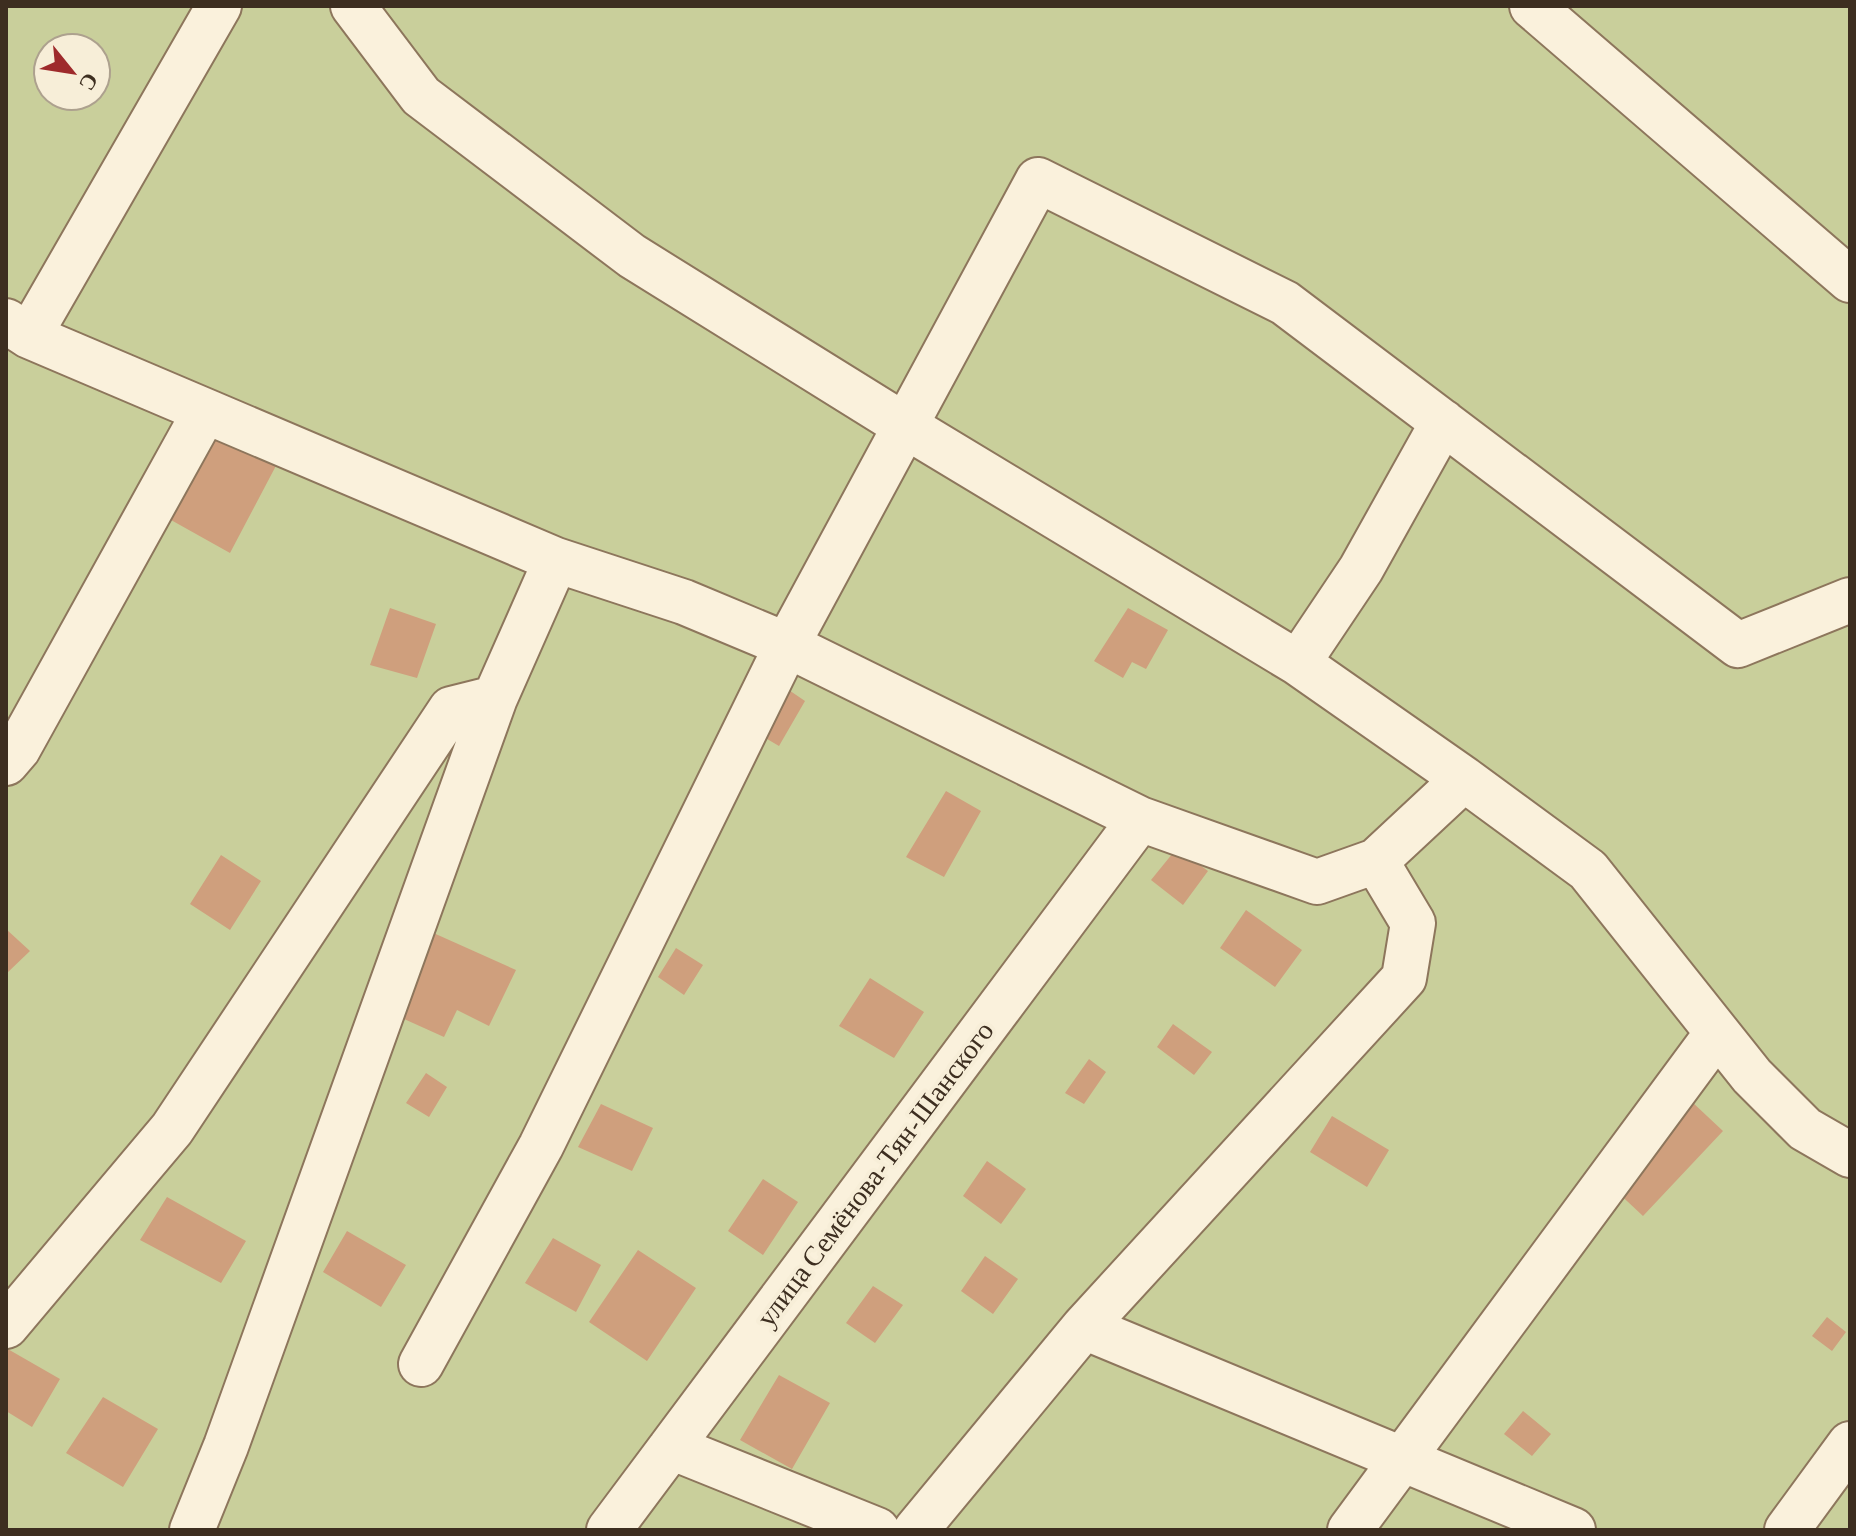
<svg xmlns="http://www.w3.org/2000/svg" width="1856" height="1536" viewBox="0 0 1856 1536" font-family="'Crimson Pro',serif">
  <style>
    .green { fill: #c9cf9b; fill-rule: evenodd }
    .building { fill: #cf9f7d }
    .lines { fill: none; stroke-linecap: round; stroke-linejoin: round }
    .minor-casing { stroke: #8d765c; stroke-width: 48 }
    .minor { stroke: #faf1dc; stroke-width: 44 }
    .labels { text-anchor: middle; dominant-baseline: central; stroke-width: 8; stroke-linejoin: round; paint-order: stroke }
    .street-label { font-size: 28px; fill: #3d2e20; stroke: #f7eed8 }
  </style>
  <rect width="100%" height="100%" fill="#f0e4c8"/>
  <path class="green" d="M6 6H1850V1530H6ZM48 48H96V96H48Z"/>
  <path class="building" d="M217 431 279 460 230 553 171 520Z
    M390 608 436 624 417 678 370 665Z
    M1128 608 1168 630 1146 669 1132 662 1123 678 1094 661Z
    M780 684 805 701 779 746 755 732Z
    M946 791 981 811 944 877 906 857Z
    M1177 848 1208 871 1183 905 1151 880Z
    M221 855 261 881 230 930 190 904Z
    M1246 910 1302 950 1275 987 1220 948Z
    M6 929 30 951 6 974Z
    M429 931 516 970 489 1026 457 1010 444 1037 393 1014Z
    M676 948 703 965 684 995 658 977Z
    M870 978 924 1012 894 1058 839 1026Z
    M1173 1024 1212 1052 1194 1075 1157 1047Z
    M1089 1059 1106 1072 1084 1104 1065 1093Z
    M426 1073 447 1087 429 1117 406 1103Z
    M1691 1101 1723 1131 1643 1216 1612 1187Z
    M601 1104 653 1128 632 1171 578 1147Z
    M1332 1116 1389 1150 1367 1187 1310 1152Z
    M987 1161 1026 1189 1001 1224 963 1196Z
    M763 1179 798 1202 763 1255 728 1231Z
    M167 1197 246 1241 221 1283 140 1240Z
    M347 1231 406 1265 381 1307 323 1272Z
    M553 1238 601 1265 576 1312 525 1283Z
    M638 1250 696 1288 647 1361 589 1322Z
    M985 1256 1018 1279 993 1314 961 1291Z
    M873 1286 903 1305 875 1343 846 1323Z
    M1827 1317 1846 1332 1832 1351 1812 1336Z
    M6 1348 60 1379 32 1427 6 1411Z
    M779 1375 830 1403 792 1469 740 1440Z
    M103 1397 158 1429 123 1487 66 1453Z
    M1523 1411 1551 1434 1532 1456 1504 1434Z"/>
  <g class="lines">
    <defs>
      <path id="minor" d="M353 6 421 96 632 256 907 427 1298 663 1464 779 1588 870 1752 1076 1805 1129 1850 1155
        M1532 6 1850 280
        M6 321 29 336 556 560 684 602 787 645 1140 819 1317 882 1376 861 1464 779
        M29 336 219 6
        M1298 663 1361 569 1443 422
        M6 763 18 749 204 413
        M6 1326 172 1129 451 709 495 698
        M1084 1327 1573 1530
        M421 1364 541 1146 787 645 1038 180 1285 303 1738 645 1850 600
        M671 1447 877 1530
        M192 1530 226 1446 495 698 556 560
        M609 1530 1140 819
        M916 1530 1084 1327 1404 978 1413 923 1376 861
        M1350 1530 1717 1033
        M1787 1530 1850 1444"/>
    </defs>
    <use href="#minor" class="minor-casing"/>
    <use href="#minor" class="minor"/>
  </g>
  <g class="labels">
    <g class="street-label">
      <text transform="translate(875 1174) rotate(-53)">улица Семёнова-Тян-Шанского</text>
    </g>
  </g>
  <rect width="1856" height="1536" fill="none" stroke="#3d2e20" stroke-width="16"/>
  <g transform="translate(72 72) rotate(120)"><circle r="38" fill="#f7eed8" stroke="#ada18e" stroke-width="2"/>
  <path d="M0-6L14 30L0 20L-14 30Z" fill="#9e2a2b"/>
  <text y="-12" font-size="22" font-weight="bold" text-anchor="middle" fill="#3d2e20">С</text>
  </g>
</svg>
